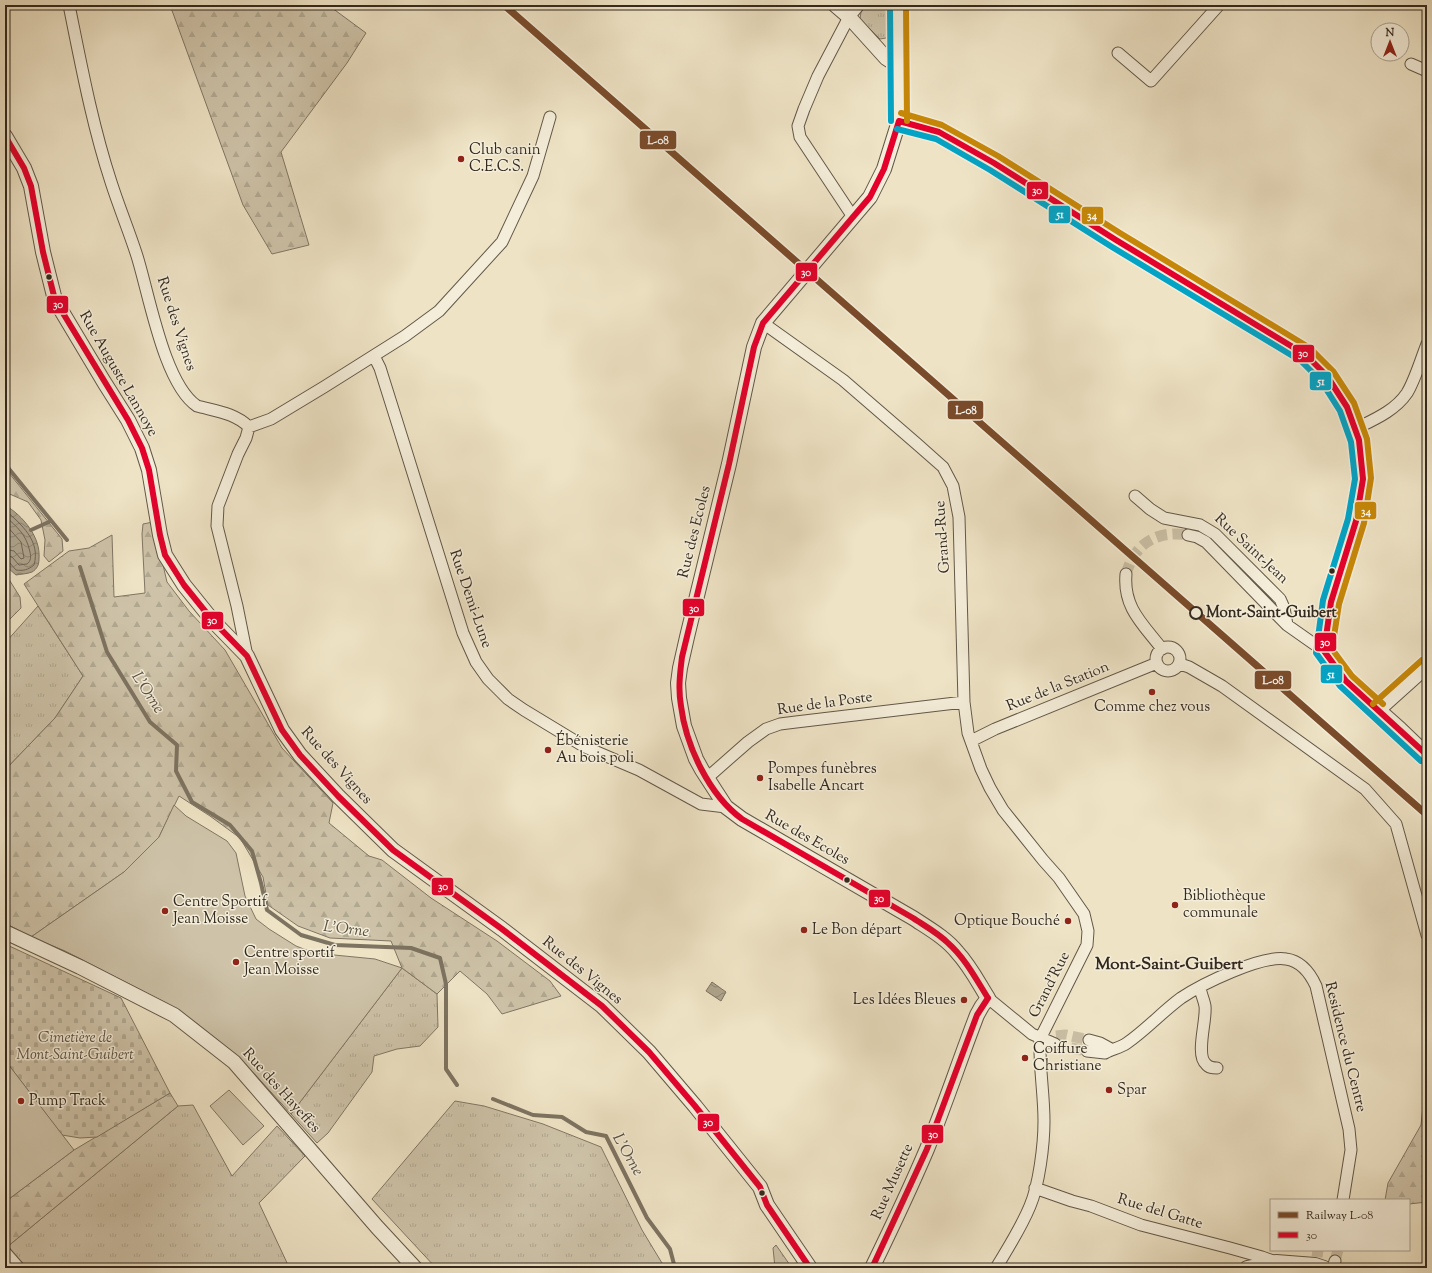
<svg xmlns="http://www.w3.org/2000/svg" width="1432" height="1273" viewBox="0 0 1432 1273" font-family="'Sorts Mill Goudy',serif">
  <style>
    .grass { fill: url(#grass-tufts); stroke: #807664 }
    .forest { fill: url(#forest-firs); stroke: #807664 }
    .cemetery { fill: url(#cemetery-stones); stroke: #807664 }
    .garden { fill: #cec3a9; stroke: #807664 }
    .water { fill: url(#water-waves); stroke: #7d7361 }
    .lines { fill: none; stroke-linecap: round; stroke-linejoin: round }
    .shore { stroke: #706656; stroke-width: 1 }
    .stream { stroke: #7d7361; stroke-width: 4 }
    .minor-tunnel { stroke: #c9bea4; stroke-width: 11; stroke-dasharray: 11 5.5; stroke-linecap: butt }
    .minor-casing { stroke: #625848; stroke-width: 13 }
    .tertiary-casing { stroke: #625848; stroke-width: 16 }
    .minor { stroke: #f4edd9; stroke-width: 11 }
    .tertiary { stroke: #f4edd9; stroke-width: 14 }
    .bus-1-casing { stroke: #f4edd9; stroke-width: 9 }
    .bus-2-casing { stroke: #f4edd9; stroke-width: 9 }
    .bus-3-casing { stroke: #f4edd9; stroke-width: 9 }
    .bus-1 { stroke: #e4002b; stroke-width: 6 }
    .bus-2 { stroke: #03a3c5; stroke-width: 6 }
    .bus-3 { stroke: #c68708; stroke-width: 6 }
    .rail-1-casing { stroke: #f4edd9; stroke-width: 10 }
    .rail-1 { stroke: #7a4b2a; stroke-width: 7 }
    .poi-dot { fill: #8f2418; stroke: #f4edd9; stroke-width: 1.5 }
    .bus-dot { fill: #33291f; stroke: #f4edd9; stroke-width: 1.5 }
    .stop-dot { fill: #f4edd9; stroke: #33291f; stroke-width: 2 }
    .labels { text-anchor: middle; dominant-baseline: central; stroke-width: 3; stroke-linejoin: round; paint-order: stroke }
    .poi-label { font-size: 15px; fill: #33291f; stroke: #f4edd9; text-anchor: start }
    .street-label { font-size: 15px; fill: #33291f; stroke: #f4edd9 }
    .stop-label { font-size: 15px; font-weight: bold; fill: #33291f; stroke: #f4edd9; text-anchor: start }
    .park-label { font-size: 15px; font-style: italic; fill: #5a5042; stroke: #f4edd9 }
    .water-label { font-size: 16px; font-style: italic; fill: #584e40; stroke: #f4edd9 }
    .quarter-label { font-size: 17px; font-weight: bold; fill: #33291f; stroke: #f4edd9 }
    .line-badge { stroke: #f4edd9; stroke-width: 1.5 }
    .badge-label { font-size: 11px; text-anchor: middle; font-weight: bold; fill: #fff }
  </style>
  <defs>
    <pattern id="grass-tufts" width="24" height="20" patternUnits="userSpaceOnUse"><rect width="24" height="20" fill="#cec3a9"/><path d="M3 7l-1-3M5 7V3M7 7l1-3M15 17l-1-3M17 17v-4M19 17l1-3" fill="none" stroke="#b1a891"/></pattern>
    <pattern id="forest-firs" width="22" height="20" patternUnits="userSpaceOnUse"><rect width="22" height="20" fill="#cec3a9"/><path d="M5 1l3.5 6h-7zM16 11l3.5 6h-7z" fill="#b1a891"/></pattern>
    <pattern id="cemetery-stones" width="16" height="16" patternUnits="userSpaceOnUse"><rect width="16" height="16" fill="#cec3a9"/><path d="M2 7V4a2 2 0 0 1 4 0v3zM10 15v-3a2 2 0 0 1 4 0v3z" fill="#b1a891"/></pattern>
    <pattern id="water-waves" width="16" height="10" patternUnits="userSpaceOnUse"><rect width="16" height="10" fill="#aea48d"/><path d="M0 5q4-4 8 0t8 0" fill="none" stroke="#8e8673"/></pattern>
  </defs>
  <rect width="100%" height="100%" fill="#eee3c5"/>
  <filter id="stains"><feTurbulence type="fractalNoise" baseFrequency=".005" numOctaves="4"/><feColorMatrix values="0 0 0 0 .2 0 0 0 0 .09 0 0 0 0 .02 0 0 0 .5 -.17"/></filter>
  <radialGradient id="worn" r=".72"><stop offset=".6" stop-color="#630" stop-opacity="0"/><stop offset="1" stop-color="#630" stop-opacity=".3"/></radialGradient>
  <path class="grass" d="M866 5H890L889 36 886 38 880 39 860 19 861 12Z
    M38 606 83 676 55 718 5 770V643Z
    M402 968 437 994 438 1027 420 1046 397 1049 374 1056 372 1072 328 1133 317 1143 291 1114Z
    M455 1101 484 1106 543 1124 601 1147 642 1230 665 1268H436L372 1199Z
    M193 1105 232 1176 277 1126 305 1156 259 1203 288 1265 284 1268H25L7 1247 178 1106Z
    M776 1245 792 1268H775L773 1248Z"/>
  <path class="forest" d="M170 5H328L366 33 347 63 281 152 309 245 272 254 243 205Z
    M5 468 62 539 63 551 49 562 44 556 45 540 41 520 28 502 5 492Z
    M153 522 167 582 189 611 225 650 282 748 333 803 329 823 369 856 382 860 431 898 497 941 550 981 561 996 502 1014 487 994 460 971 437 994 402 968 391 941 330 938 298 926 268 905 263 877 240 838 210 816 179 796 159 837 124 872 31 937 5 923V770L55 718 83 676 24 584 69 551 89 548 112 535 114 597 145 593 142 534 143 524Z
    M5 573 20 597 21 608 5 624Z
    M1427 1068V1202L1409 1204V1200H1385L1388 1183 1421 1125Z
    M170 1093 178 1106 7 1247 5 1244V1202L74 1150Z"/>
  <path class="cemetery" d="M5 944 121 998 170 1093 97 1137 80 1138 62 1135 8 1064 5 1067Z"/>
  <path class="garden" d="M174 805 186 816 227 841 236 853 245 896 256 919 269 929 296 946 314 953 375 959 402 968 291 1114 240 1058 196 1023 166 1003 65 951 31 937 124 872 159 837Z
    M8 1064 74 1150 5 1202V1067Z
    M229 1090 264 1126 243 1145 210 1106Z"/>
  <path class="water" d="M5 505C23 516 41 537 39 559 39 565 37 569 32 572 27 574 21 574 16 575L8 568 5 561Z
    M712 982 726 992 721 1001 706 991Z"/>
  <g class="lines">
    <path class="shore" d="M5 510C21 524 41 541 34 565 28 570 23 571 16 570L9 562 5 560
      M5 516C18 528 26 534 30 552 31 557 31 561 27 564L19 565 12 557 5 555
      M5 524 21 542 24 558 21 559 14 551 5 549"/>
    <path class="stream" d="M5 464 67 540
      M31 530 51 521
      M80 567 107 652 150 722 177 745 176 771 192 802 230 825 252 851 261 883 267 910 301 935 335 945 411 948 440 958 446 984V1069L457 1085
      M493 1099 533 1115 562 1117 586 1132 606 1136 647 1218 670 1249 675 1268"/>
    <path class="minor-tunnel" d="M1126 574C1135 543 1157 530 1188 535
      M1056 1036 1066 1035 1089 1040
      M1055 1044 1060 1046 1087 1051
      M1317 1257 1318 1250
      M1335 1261 1338 1250"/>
    <defs>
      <path id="minor" d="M69 5C81 64 92 124 111 182 119 207 129 231 137 256 149 294 164 384 197 406 216 411 235 413 249 427L246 438 238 454 218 506 217 526 237 606 247 656
        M1118 53 1151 81 1219 5
        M1411 64 1427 71
        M853 217 800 137 798 126 804 109 818 76 849 17 859 5
        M763 323 843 380 917 444 943 467 953 486 959 517 964 702 968 733 981 769 990 788 1003 810 1043 860 1059 878 1084 914 1088 931 1087 945 1040 1039C1039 1066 1044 1094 1044 1121 1044 1145 1039 1185 1030 1206 1021 1228 1008 1248 996 1268
        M374 356 380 368 397 422 463 633 476 662 488 679 508 699 524 710 585 747 639 770 701 804 726 807
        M249 427 271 419 324 387 405 336 439 311 502 242 533 176 550 117
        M1355 429C1373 420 1395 411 1407 393 1415 380 1421 359 1427 344
        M1135 496 1150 509 1164 518 1200 525 1215 534 1280 599 1284 608 1287 625
        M1188 535 1197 537 1206 542 1287 625 1324 651
        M1126 574C1123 608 1143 624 1162 649
        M1156 659a12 12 0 1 1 24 0a12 12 0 1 1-24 0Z
        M1180 664 1189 667 1222 686 1365 789 1396 824 1427 935
        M971 741 995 729 1157 663
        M707 778 748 742 766 729 780 724 796 722 964 702
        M1200 988C1201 994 1204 1000 1205 1006 1207 1020 1195 1055 1206 1064 1209 1068 1213 1068 1217 1068
        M988 998 1032 1034 1055 1044
        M1089 1040 1100 1043 1111 1049
        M1087 1051 1105 1053C1112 1049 1120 1048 1127 1043 1146 1030 1162 1012 1181 998 1202 984 1261 955 1286 959 1301 961 1310 973 1316 986L1349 1129 1351 1150 1343 1200
        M1035 1188 1072 1201 1091 1206 1141 1225 1230 1248 1262 1257 1276 1262
        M5 1252 19 1268
        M1333 1268 1335 1261"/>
      <path id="tertiary" d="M835 5 849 17 886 58 897 65
        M899 121 939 132 994 163 1116 240 1306 355 1327 376 1347 407 1359 440 1363 479 1356 521 1331 602 1324 651 1346 681 1400 729 1427 755
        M5 136 24 168 31 186 43 252 55 300 104 382 128 420 142 448 149 470 160 535 165 555 184 585 213 621 247 656 282 730 300 755 338 796 393 850 502 929 602 1006 649 1052 695 1106 760 1187 767 1205 810 1268
        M1378 710 1427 666
        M5 932 80 967 174 1015 234 1062 377 1227 415 1268
        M872 1268C891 1229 910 1189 927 1149 945 1105 960 1059 977 1015L982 1006 988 998C978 982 970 966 957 952 946 938 928 928 913 918L742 819 726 807 702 770 696 759 684 726 679 698 678 683 680 668 687 637 729 464 754 347 763 323 870 197 884 169 899 121 898 5
        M1247 1268 1276 1262 1315 1265 1324 1268"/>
    </defs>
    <use href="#minor" class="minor-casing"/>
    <use href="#tertiary" class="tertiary-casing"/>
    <use href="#minor" class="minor"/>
    <use href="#tertiary" class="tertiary"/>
    <defs>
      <path id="bus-1" d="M899 121 884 169 870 197 763 323 754 347 729 464 682 657C680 673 678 689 681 706 686 746 709 795 742 819L913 918C925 926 938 933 948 943 965 958 976 979 988 998
        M899 121 939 132 994 163 1116 240 1306 355 1327 376 1347 407 1359 440 1363 479 1356 521 1331 602 1324 651 1346 681 1427 755
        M5 136 24 168 31 186 43 252 55 300 128 420 142 448 149 470 160 535 165 555 184 585 213 621 247 656 282 730 300 755 338 796 393 850 502 929 602 1006 649 1052 695 1106 760 1187 767 1205 810 1268
        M872 1268 927 1149 977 1015 988 998"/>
      <path id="bus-2" d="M890 5 891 121
        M897 129 936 139 990 170 1112 247 1301 361 1321 381 1340 411 1351 442 1355 479 1348 519 1323 600 1316 653 1340 686 1421 761"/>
      <path id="bus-3" d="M906 5 907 121
        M901 113 942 125 998 156 1120 233 1310 348 1333 371 1354 403 1367 439 1371 478 1364 523 1339 604 1332 649 1352 676 1383 704
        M1373 704 1422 660"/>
    </defs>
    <use href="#bus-1" class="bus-1-casing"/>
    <use href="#bus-2" class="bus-2-casing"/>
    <use href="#bus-3" class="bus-3-casing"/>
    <use href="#bus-1" class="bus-1"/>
    <use href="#bus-2" class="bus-2"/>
    <use href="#bus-3" class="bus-3"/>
    <defs>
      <path id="rail-1" d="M504 5 1427 815"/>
    </defs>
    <use href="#rail-1" class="rail-1-casing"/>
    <use href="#rail-1" class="rail-1"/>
  </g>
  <g class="poi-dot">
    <circle cx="461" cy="159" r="4"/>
    <circle cx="1152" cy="692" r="4"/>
    <circle cx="548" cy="750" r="4"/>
    <circle cx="760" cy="778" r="4"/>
    <circle cx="1175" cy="905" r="4"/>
    <circle cx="165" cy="911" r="4"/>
    <circle cx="1068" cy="921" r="4"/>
    <circle cx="804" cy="930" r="4"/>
    <circle cx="236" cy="962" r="4"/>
    <circle cx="964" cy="1000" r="4"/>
    <circle cx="1025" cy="1058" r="4"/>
    <circle cx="1109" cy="1090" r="4"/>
    <circle cx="21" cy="1101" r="4"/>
  </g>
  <g class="bus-dot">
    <circle cx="49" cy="277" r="3.5"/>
    <circle cx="1332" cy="571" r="3.5"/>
    <circle cx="847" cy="880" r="3.5"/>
    <circle cx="762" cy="1193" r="3.5"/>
  </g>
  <circle class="stop-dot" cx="1196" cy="613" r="6"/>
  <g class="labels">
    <g class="poi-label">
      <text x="469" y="150">Club canin<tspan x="469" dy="17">C.E.C.S.</tspan></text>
      <text x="1152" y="707" text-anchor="middle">Comme chez vous</text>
      <text x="556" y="741">Ébénisterie<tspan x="556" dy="17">Au bois poli</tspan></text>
      <text x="768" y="769">Pompes funèbres<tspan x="768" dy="17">Isabelle Ancart</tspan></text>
      <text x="1183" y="896">Bibliothèque<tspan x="1183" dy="17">communale</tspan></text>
      <text x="173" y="902">Centre Sportif<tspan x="173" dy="17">Jean Moisse</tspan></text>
      <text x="1060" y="921" text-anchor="end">Optique Bouché</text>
      <text x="812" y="930">Le Bon départ</text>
      <text x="244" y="953">Centre sportif<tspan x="244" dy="17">Jean Moisse</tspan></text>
      <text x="956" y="1000" text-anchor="end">Les Idées Bleues</text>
      <text x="1033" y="1049">Coiffure<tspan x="1033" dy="17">Christiane</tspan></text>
      <text x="1117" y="1090">Spar</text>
      <text x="29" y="1101">Pump Track</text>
    </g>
    <g class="street-label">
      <text transform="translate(176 324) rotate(72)">Rue des Vignes</text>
      <text transform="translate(118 374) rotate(60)">Rue Auguste Lannoye</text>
      <text transform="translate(695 532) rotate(-76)">Rue des Ecoles</text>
      <text transform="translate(943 537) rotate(-94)">Grand-Rue</text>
      <text transform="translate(1251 549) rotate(43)">Rue Saint-Jean</text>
      <text transform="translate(470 599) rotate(71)">Rue Demi-Lune</text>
      <text transform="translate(1058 687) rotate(-22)">Rue de la Station</text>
      <text transform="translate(825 704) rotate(-8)">Rue de la Poste</text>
      <text transform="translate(336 766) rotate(48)">Rue des Vignes</text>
      <text transform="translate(807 838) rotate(30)">Rue des Ecoles</text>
      <text transform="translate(582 971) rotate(39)">Rue des Vignes</text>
      <text transform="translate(1050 985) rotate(-63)">Grand'Rue</text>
      <text transform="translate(1345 1047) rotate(76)">Residence du Centre</text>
      <text transform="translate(281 1091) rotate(48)">Rue des Hayeffes</text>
      <text transform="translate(893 1182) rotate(-66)">Rue Musette</text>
      <text transform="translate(1160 1212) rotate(17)">Rue del Gatte</text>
    </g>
    <g class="stop-label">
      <text x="1206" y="613">Mont-Saint-Guibert</text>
    </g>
    <g class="park-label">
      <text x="75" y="1038">Cimetière de<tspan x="75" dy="17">Mont-Saint-Guibert</tspan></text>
    </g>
    <g class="water-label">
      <text transform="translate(147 693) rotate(57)">L'Orne</text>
      <text transform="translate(346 930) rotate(7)">L'Orne</text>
      <text transform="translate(627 1155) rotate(60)">L'Orne</text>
    </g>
    <g class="quarter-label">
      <text x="1169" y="965">Mont-Saint-Guibert</text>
    </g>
  </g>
  <g class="line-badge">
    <rect x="639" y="130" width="38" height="20" rx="4" fill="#7a4b2a"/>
    <rect x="1026" y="181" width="23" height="19" rx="4" fill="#e4002b"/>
    <rect x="1048" y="205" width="23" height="19" rx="4" fill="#03a3c5"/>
    <rect x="1081" y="206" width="23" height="19" rx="4" fill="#c68708"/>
    <rect x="795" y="262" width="23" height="20" rx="4" fill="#e4002b"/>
    <rect x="46" y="295" width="23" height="19" rx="4" fill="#e4002b"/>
    <rect x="1292" y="344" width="23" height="19" rx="4" fill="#e4002b"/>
    <rect x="1309" y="371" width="23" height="20" rx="4" fill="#03a3c5"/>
    <rect x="947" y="400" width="37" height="20" rx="4" fill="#7a4b2a"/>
    <rect x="1354" y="501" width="23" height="19" rx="4" fill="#c68708"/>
    <rect x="682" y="598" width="23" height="19" rx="4" fill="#e4002b"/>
    <rect x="201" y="611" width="23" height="19" rx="4" fill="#e4002b"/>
    <rect x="1314" y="632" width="23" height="20" rx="4" fill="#e4002b"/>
    <rect x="1320" y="664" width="23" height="20" rx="4" fill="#03a3c5"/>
    <rect x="1254" y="670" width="38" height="20" rx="4" fill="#7a4b2a"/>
    <rect x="431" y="877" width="23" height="19" rx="4" fill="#e4002b"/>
    <rect x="868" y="889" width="23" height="19" rx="4" fill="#e4002b"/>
    <rect x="697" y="1113" width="23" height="19" rx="4" fill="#e4002b"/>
    <rect x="921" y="1124" width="23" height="20" rx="4" fill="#e4002b"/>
  </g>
  <g class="badge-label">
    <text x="658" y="144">L-08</text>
    <text x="1037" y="194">30</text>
    <text x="1060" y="218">51</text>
    <text x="1092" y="219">34</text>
    <text x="806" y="276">30</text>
    <text x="58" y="308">30</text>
    <text x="1303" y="357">30</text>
    <text x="1321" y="385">51</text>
    <text x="966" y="414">L-08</text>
    <text x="1366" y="515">34</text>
    <text x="694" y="612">30</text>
    <text x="212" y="624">30</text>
    <text x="1325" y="646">30</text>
    <text x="1331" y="678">51</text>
    <text x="1273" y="684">L-08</text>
    <text x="443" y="890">30</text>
    <text x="879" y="902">30</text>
    <text x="708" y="1126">30</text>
    <text x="933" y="1138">30</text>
  </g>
  <rect width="1432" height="1273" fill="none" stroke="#eee3c5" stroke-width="20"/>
  <rect x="6" y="6" width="1420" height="1261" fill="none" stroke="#33291f" stroke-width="2"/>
  <rect x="10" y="10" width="1412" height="1253" fill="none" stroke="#33291f"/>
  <rect x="1270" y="1199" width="140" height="52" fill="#f4edd9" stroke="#a79f8f"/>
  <rect x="1278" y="1212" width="20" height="6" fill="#7a4b2a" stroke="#a79f8f"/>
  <text x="1306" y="1219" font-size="12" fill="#33291f">Railway L-08</text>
  <rect x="1278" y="1232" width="20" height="6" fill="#e4002b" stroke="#a79f8f"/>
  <text x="1306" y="1239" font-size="12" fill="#33291f">30</text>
  <g transform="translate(1390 42)"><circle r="19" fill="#f4edd9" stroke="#a79f8f"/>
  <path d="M0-3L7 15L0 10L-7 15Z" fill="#8f2418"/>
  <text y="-6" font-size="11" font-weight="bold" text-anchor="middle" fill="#33291f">N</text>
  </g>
  <rect width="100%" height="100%" filter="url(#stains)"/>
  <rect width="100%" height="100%" fill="url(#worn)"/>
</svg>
